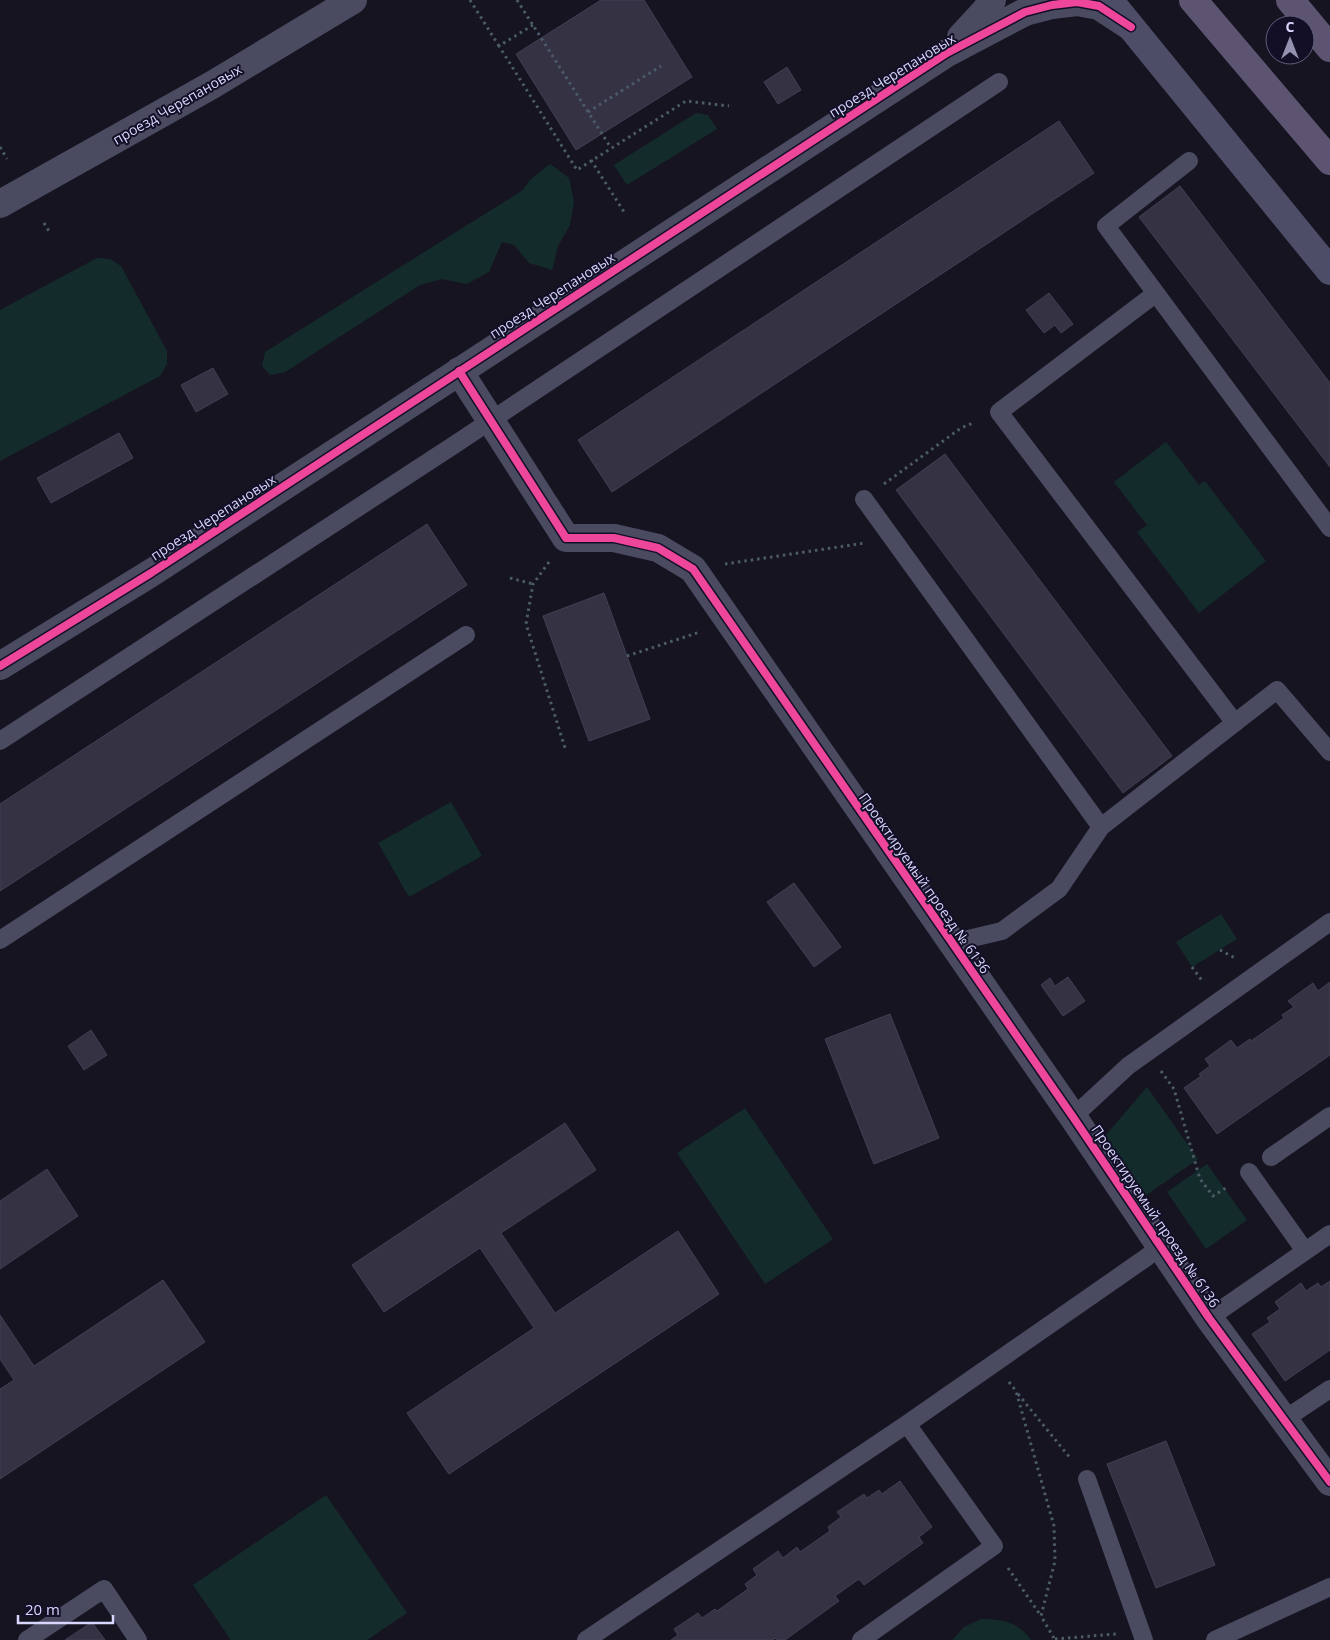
<svg xmlns="http://www.w3.org/2000/svg" width="1330" height="1640" viewBox="0 0 1330 1640" font-family="'Open Sans',sans-serif">
  <style>
    .green { fill: #132c2b }
    .building { fill: #343243; stroke: #433f54 }
    .lines { fill: none; stroke-linecap: round; stroke-linejoin: round }
    .path { stroke: #4c5b68; stroke-width: 3; stroke-dasharray: 2.5 4; stroke-linecap: butt }
    .service { stroke: #4a4a61; stroke-width: 18 }
    .minor { stroke: #4a4a61; stroke-width: 28 }
    .secondary { stroke: #4d4d67; stroke-width: 28 }
    .primary { stroke: #5d5472; stroke-width: 28 }
    .cycleway-casing { stroke: #120f26; stroke-width: 11 }
    .cycleway { stroke: #ed469a; stroke-width: 8 }
    .labels { text-anchor: middle; dominant-baseline: central; stroke-width: 4; stroke-linejoin: round; paint-order: stroke }
    .street-label { font-size: 14px; fill: #d8d5fe; stroke: #120f26 }
  </style>
  <rect width="100%" height="100%" fill="#161421"/>
  <path class="green" d="M696 113 708 115 717 129 627 185 614 165Z
    M550 164 569 178 574 202 570 225 558 246 552 270 529 263 514 245 502 242 489 272 467 284 442 279 420 285 285 372 270 375 262 366 265 352 523 190 530 180Z
    M97 258 110 259 121 266 167 351V364L160 376 0 461V310Z
    M1166 442 1199 485 1205 481 1266 561 1199 613 1137 532 1147 525 1114 482Z
    M451 802 482 856 409 897 378 843Z
    M1221 914 1237 939 1192 967 1176 942Z
    M1147 1087 1198 1159 1145 1196 1105 1136Z
    M745 1108 833 1239 765 1284 677 1153Z
    M1207 1164 1247 1220 1206 1249 1167 1192Z
    M326 1495 407 1613 367 1640H231L193 1585Z
    M981 1619C1001 1619 1019 1622 1031 1640H952L964 1627Z"/>
  <path class="building" d="M601 0H644L692 77 576 150 516 54Z
    M787 67 801 90 778 104 764 82Z
    M1059 121 1094 173 612 492 578 440Z
    M1180 186 1330 383V467L1139 217Z
    M1049 293 1073 324 1061 333 1055 325 1044 333 1026 310Z
    M213 368 228 394 196 412 181 385Z
    M119 433 133 458 51 503 37 478Z
    M945 454 1172 756 1123 793 896 490Z
    M427 524 467 585 0 891V804Z
    M604 593 650 719 589 741 543 616Z
    M794 883 841 947 814 967 767 902Z
    M1068 977 1085 1001 1063 1016 1041 985 1050 978 1055 986Z
    M1330 982V1055L1217 1134 1184 1088 1201 1076 1199 1074 1210 1066 1205 1059 1231 1040 1237 1048 1250 1039 1251 1041 1284 1018 1282 1015 1294 1007 1288 1001 1313 983 1318 991Z
    M890 1014 939 1138 874 1164 825 1039Z
    M91 1030 107 1055 84 1070 68 1046Z
    M565 1123 596 1170 501 1233 555 1313 678 1231 719 1294 449 1474 407 1413 534 1328 480 1248 384 1312 352 1265Z
    M47 1169 78 1216 0 1269V1201Z
    M163 1280 205 1342 0 1479V1389L14 1380 0 1359V1315L34 1366Z
    M1330 1281V1350L1285 1381 1252 1334 1270 1322 1267 1318 1280 1309 1275 1302 1301 1283 1306 1291 1318 1283 1321 1287Z
    M1166 1441 1215 1565 1156 1588 1107 1464Z
    M900 1481 932 1527 919 1537 923 1543 864 1585 859 1579 835 1596 839 1601 785 1640H777L775 1638 773 1640H671L678 1635 674 1629 698 1613 702 1618 715 1609 717 1611 748 1589 745 1584 757 1575 753 1569 778 1551 783 1558 797 1547 800 1552 830 1531 828 1527 841 1517 837 1512 864 1494 867 1498 879 1490 882 1494Z
    M92 1622 105 1640H65Z"/>
  <g class="lines">
    <path class="path" d="M470 0 499 46
      M517 0 611 148
      M533 25 499 46 577 170 686 101 729 106
      M588 112 661 66
      M0 147 7 159
      M591 160 624 212
      M44 223 50 233
      M884 484 961 428 975 422
      M549 562 533 584 526 624 566 751
      M725 564 865 543
      M510 578 533 584
      M627 656 700 632
      M1220 950 1235 958
      M1192 967 1203 982
      M1161 1071 1174 1089 1200 1179 1213 1196 1229 1186
      M1009 1382 1016 1391 1054 1526 1055 1561 1041 1616 1055 1640
      M1018 1394 1071 1459
      M1008 1568 1041 1616
      M1055 1639 1116 1634"/>
    <path class="service" d="M1189 161 1106 226 1330 528
      M1155 294 999 412 1235 723
      M864 499 1101 827
      M0 741 454 445 999 82
      M0 940 466 635
      M951 943 1002 931 1059 889 1101 827 1277 690 1330 752
      M1073 1117 1128 1066 1330 922
      M1271 1157 1330 1116
      M1249 1172 1305 1251
      M1209 1318 1330 1234
      M1285 1419 1330 1389
      M1087 1479 1144 1640
      M27 1640 104 1589 138 1640
      M586 1640 907 1424 1147 1257 1161 1245
      M861 1640 994 1546 907 1424
      M1215 1640 1330 1587"/>
    <path class="minor" d="M961 37 986 10 992 0
      M0 204 212 85 353 0
      M459 371 566 538H614L658 548 693 569 1073 1117 1209 1318 1330 1482
      M0 666 151 573 947 53 1025 12 1052 5 1077 2 1099 6 1128 25"/>
    <path class="secondary" d="M1109 0 1330 271"/>
    <path class="primary" d="M1193 0 1330 161
      M1290 0 1330 48"/>
    <defs>
      <path id="cycleway" d="M459 371 566 538H614L658 548 693 569 1073 1117 1209 1318 1330 1482
        M0 666 151 573 947 53 1025 12 1052 5 1077 2 1099 6 1131 27"/>
    </defs>
    <use href="#cycleway" class="cycleway-casing"/>
    <use href="#cycleway" class="cycleway"/>
  </g>
  <g class="labels">
    <g class="street-label">
      <text transform="translate(892 75) rotate(-32)">проезд Черепановых</text>
      <text transform="translate(177 104) rotate(-30)">проезд Черепановых</text>
      <text transform="translate(552 295) rotate(-33)">проезд Черепановых</text>
      <text transform="translate(213 517) rotate(-33)">проезд Черепановых</text>
      <text transform="translate(925 883) rotate(55)">Проектируемый проезд № 6136</text>
      <text transform="translate(1156 1216) rotate(56)">Проектируемый проезд № 6136</text>
    </g>
  </g>
  <g transform="translate(1290 40)"><circle r="24" fill="#120f26" stroke="#615e7c"/>
  <path d="M0-4L9 19L0 12L-9 19Z" fill="#9491b1"/>
  <text y="-8" font-size="14" font-weight="bold" text-anchor="middle" fill="#d8d5fe">С</text>
  </g>
  <path d="M18 1615v8h95v-8" fill="none" stroke="#d8d5fe" stroke-width="2.5"/>
  <text x="25" y="1615" font-size="15" fill="#d8d5fe" stroke="#120f26" stroke-width="4" paint-order="stroke">20 m</text>
</svg>
